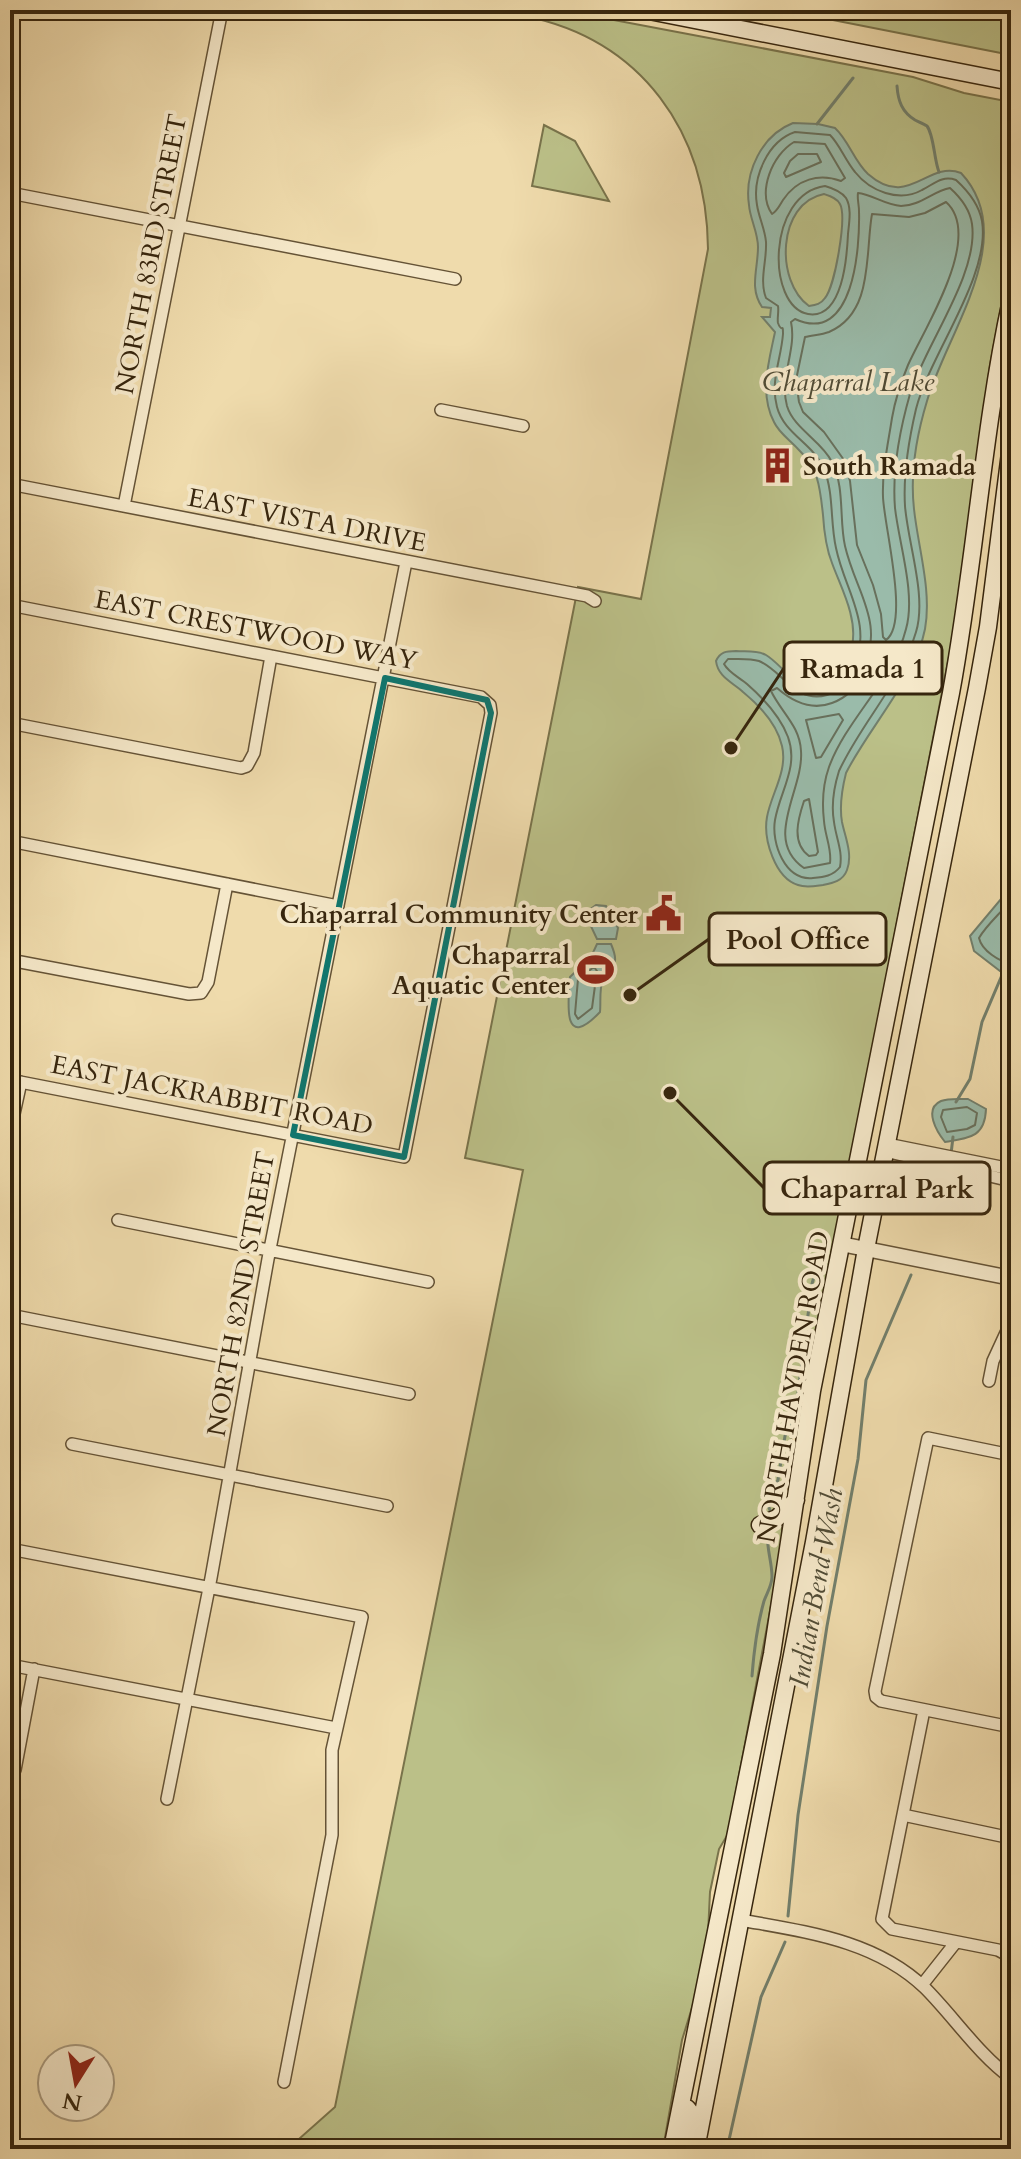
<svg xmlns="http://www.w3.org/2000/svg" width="1021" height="2159" viewBox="0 0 1021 2159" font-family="Cardo,serif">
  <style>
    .green { fill: #bbc088; stroke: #79734b; stroke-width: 2 }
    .water { fill: #9abbaa; stroke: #727f6c; stroke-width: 2; fill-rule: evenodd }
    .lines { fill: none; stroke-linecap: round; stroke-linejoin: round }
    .shore { stroke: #68705c; stroke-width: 2 }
    .stream { stroke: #727f6c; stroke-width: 3 }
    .minor-casing { stroke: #655336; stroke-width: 14 }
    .tertiary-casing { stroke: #655336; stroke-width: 17 }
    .secondary-casing { stroke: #37260e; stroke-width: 19 }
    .minor { stroke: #f5e8c9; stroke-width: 11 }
    .tertiary { stroke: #f5e8c9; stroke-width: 14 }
    .secondary { stroke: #f5e8c9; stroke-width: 16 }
    .marked { fill: none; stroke: #0f766e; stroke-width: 6; stroke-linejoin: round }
    .labels { text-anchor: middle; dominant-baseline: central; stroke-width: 8; stroke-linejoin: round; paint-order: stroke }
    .street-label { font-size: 26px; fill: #37260e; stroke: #f5e8c9 }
    .poi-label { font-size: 26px; font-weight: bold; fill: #37260e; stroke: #f5e8c9; text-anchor: end }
    .water-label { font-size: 28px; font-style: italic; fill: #504b35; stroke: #f5e8c9 }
    .leader { fill: none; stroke: #37260e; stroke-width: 3 }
    .callout-dot { fill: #37260e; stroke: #f5e8c9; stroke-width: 3 }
    .callout { fill: #f5e8c9; stroke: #37260e; stroke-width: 3 }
    .callout-label { font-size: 28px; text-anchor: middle; font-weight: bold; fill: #37260e }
  </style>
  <rect width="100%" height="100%" fill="#efdbac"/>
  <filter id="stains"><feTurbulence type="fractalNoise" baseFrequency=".0025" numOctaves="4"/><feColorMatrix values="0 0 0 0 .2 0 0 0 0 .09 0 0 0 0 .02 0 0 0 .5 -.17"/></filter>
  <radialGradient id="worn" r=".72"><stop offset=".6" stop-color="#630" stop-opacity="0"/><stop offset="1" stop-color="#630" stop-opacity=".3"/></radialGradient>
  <path class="green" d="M526 10H561L709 38 913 77 964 93 1011 102V255L990 365 954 631 839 1219 803 1398 793 1429 782 1504V1547L728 1834 719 1849 710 1892 708 1934 695 1998 682 2040 663 2149H280L299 2139 335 2107 523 1170 465 1158 578 587 641 599 708 249C707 132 642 40 525 16Z
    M782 10H1011V55Z
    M544 125 575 141 609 201 532 186Z"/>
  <path class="water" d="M793 123 818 124 835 128C849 141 854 161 868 174 909 210 927 160 961 173 1021 237 947 332 927 401 917 434 910 474 914 509 918 547 932 591 925 629 916 677 868 729 846 773 842 789 839 805 842 822 845 837 853 854 847 870 843 881 833 883 823 885 815 886 806 888 798 885 775 878 763 839 767 817 771 794 788 771 782 746 777 724 760 706 743 692 732 682 718 677 716 661 720 652 726 651 736 651 745 652 757 650 766 655 776 661 784 672 794 679 826 703 846 676 852 646 858 618 841 588 832 563 826 548 824 531 823 515 820 488 819 469 798 449 790 440 779 433 774 422 759 393 769 361 775 332L762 317H770L771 308 762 307C749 288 758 269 758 247 758 232 750 219 749 205 744 172 762 135 793 123ZM824 194C830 196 837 198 840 204 847 217 835 286 825 298 821 304 816 305 809 306 775 282 777 203 824 194Z
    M1011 887V972L1000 971 974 951 970 936Z
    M596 905 606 906 618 928 616 939H597L587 918 589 910Z
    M597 944H611C622 970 608 962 603 979 599 989 601 1002 600 1012 562 1052 568 1003 570 977L591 957Z
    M968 1099 986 1109C985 1137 970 1138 945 1142 937 1132 923 1109 941 1101 948 1098 961 1099 968 1099Z"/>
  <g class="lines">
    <path class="shore" d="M795 132 830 135C840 145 845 160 855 172 870 191 899 203 922 190 934 184 942 175 956 180 967 190 979 205 982 221 991 276 930 354 916 409 909 439 903 474 905 506 908 544 927 596 916 632 901 683 861 723 839 771 834 787 831 805 834 822 836 838 843 851 840 867 833 876 824 877 813 878 785 881 771 843 775 820 780 791 799 767 788 737 780 716 763 698 747 684 739 677 729 673 724 664L728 659C738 659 750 658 759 661 783 671 795 704 827 695 839 691 847 682 853 671 874 623 845 592 836 548 830 522 834 493 824 469 814 444 784 434 777 407 770 381 781 360 783 334 783 322 782 334 778 323 777 319 779 311 778 306L766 298C759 280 767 261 766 242 765 229 759 218 757 205 752 177 768 141 795 132Z
      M794 142 825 144 845 178 841 181C819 173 797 179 783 200 779 206 778 210 772 214 757 192 772 155 794 142Z
      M798 154H817L821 162 786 177 784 173 790 161Z
      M825 186C832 188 841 191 846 198 852 208 849 223 848 234 847 256 843 320 808 314 766 306 767 194 825 186Z
      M950 188C960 197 970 210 972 224 979 274 925 345 910 394 900 429 892 471 895 508 899 544 916 594 906 629 893 681 847 718 829 767 823 784 822 804 824 821 825 836 832 849 830 863L804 868C762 839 804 790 801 751 800 726 781 712 771 691L777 688C793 702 811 711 832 703 846 698 856 688 862 674 886 621 856 594 845 546 839 520 845 487 832 462 822 441 794 429 787 406 779 377 797 350 791 322L795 319C854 346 860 247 859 211 859 204 857 199 858 193 871 194 885 205 901 206 920 206 933 191 950 188Z
      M946 202C984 236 925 327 908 365 901 382 895 400 892 418 888 444 882 470 883 497 884 526 910 623 886 640L883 637 881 614 873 585 857 545 850 481 844 460 824 432 803 412 799 402 796 380 805 337C812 335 821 335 829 332 874 313 865 253 872 214L909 217 925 213Z
      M839 714 843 720 821 757 816 758 806 720Z
      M809 799 818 852 816 855 809 856C791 843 798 819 804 801Z
      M1011 900C1001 913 987 924 979 938 982 951 999 961 1011 964
      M594 967 597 971 592 1008 578 1019 575 1014 578 979Z
      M967 1107 977 1113 975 1125 967 1129 947 1132 941 1117 943 1110Z"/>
    <path class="stream" d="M897 86C898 101 902 112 915 120 917 121 926 125 927 126 934 135 934 160 939 172
      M817 124 853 78
      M956 1102 970 1079 982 1022 1005 968
      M951 1154 953 1137
      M945 1181 948 1169
      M771 1513 767 1502 778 1480 785 1436 795 1416 812 1284 820 1254
      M752 1676C754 1650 757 1626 764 1601 767 1593 772 1585 772 1577 772 1560 765 1545 768 1528
      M788 1916 798 1815 827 1626 858 1459 866 1380 911 1275
      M727 2149 761 1997 785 1942"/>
    <defs>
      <path id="minor" d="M10 193 455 279
        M441 410 523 426
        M10 484 587 596 595 601
        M124 506 222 10
        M10 605 481 697 490 705 491 713 404 1157 10 1080
        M10 723 241 768 247 766 254 753 271 656
        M10 841 338 906
        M10 960 189 994 201 993 208 982 227 884
        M10 1132 21 1082
        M887 1144 1011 1169
        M885 1151 1011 1181
        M1011 1209V1214
        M118 1220 428 1282
        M10 1315 409 1394
        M989 1381 993 1361 1011 1322
        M72 1444 387 1506
        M1011 1455 928 1438 875 1691 876 1697 881 1701 1011 1727
        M10 1549 362 1617 332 1750V1835L284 2082
        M10 1665 336 1728
        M924 1710 882 1919 892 1929 998 1950 1011 1957
        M15 1770 34 1669
        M167 1799 211 1578 268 1259 406 562
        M903 1815 1011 1838
        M741 1920C806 1932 875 1940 925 1988 954 2017 978 2054 1011 2078
        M922 1985 956 1942"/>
      <path id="tertiary" d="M841 1244 1011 1278"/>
      <path id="secondary" d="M644 10 1011 82
        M760 1525 777 1518 796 1500
        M681 2106 687 2108 691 2113 684 2149
        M672 2149 772 1654 812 1391 951 693C975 563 983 430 1011 300
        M696 2149 814 1542 866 1249 977 688 988 627 1011 445"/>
    </defs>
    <use href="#minor" class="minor-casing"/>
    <use href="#tertiary" class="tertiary-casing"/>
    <use href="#secondary" class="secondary-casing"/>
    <use href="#minor" class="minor"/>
    <use href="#tertiary" class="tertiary"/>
    <use href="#secondary" class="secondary"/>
  </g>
  <path class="marked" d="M385 678 487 700 491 713 404 1157 293 1135Z"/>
  <defs>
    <symbol id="building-bare" viewBox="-9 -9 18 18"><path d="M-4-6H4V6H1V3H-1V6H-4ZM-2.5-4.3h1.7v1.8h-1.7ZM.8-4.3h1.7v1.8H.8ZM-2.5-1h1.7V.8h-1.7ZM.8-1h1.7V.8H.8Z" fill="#8f2418" stroke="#f5e8c9" stroke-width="2.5" paint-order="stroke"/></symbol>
    <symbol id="civic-bare" viewBox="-9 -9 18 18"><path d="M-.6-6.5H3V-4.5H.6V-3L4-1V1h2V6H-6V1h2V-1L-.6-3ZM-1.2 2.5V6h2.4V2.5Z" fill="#8f2418" stroke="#f5e8c9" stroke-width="2.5" paint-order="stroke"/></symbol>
    <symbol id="stadium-bare" viewBox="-9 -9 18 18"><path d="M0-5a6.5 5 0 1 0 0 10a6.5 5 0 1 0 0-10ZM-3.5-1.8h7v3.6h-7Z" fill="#8f2418" stroke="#f5e8c9" stroke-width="2.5" paint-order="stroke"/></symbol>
  </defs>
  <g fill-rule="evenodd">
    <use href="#building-bare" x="752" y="440" width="51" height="51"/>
    <use href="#civic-bare" x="638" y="888" width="51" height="51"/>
    <use href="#stadium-bare" x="570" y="944" width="51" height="51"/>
  </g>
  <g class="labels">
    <g class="street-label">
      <text transform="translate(151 254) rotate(-79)">NORTH 83RD STREET</text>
      <text transform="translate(307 520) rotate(11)">EAST VISTA DRIVE</text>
      <text transform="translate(256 630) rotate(11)">EAST CRESTWOOD WAY</text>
      <text transform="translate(212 1095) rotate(11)">EAST JACKRABBIT ROAD</text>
      <text transform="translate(241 1294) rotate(-80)">NORTH 82ND STREET</text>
      <text transform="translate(793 1387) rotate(-80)">NORTH HAYDEN ROAD</text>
    </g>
    <g class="poi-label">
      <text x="803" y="466" text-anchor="start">South Ramada</text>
      <text x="638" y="914">Chaparral Community Center</text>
      <text x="570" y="955">Chaparral<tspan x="570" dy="30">Aquatic Center</tspan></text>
    </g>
    <g class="water-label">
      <text x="848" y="382">Chaparral Lake</text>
      <text transform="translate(816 1588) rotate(-80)">Indian Bend Wash</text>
    </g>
  </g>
  <path class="leader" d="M731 748L784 668M630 995L709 939M670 1093L764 1188"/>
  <g class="callout-dot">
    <circle cx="731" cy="748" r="8"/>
    <circle cx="630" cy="995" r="8"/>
    <circle cx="670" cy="1093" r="8"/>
  </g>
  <g class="callout">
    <rect x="784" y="642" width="158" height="52" rx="8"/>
    <rect x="709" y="913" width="177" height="52" rx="8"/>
    <rect x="764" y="1162" width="226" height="52" rx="8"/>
  </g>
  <g class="callout-label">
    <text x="863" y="678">Ramada 1</text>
    <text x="798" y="949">Pool Office</text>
    <text x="877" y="1198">Chaparral Park</text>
  </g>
  <rect width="1021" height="2159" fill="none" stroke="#efdbac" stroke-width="40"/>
  <rect x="12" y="12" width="997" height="2135" fill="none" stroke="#37260e" stroke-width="4"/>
  <rect x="20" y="20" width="981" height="2119" fill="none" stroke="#37260e" stroke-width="2"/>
  <g transform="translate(76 2083) rotate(191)"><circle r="38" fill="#f5e8c9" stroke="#a99a7e" stroke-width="2"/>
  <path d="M0-6L14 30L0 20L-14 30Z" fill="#8f2418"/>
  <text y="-12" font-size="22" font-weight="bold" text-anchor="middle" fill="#37260e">N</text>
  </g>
  <rect width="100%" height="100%" filter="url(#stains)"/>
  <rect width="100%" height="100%" fill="url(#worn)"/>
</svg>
